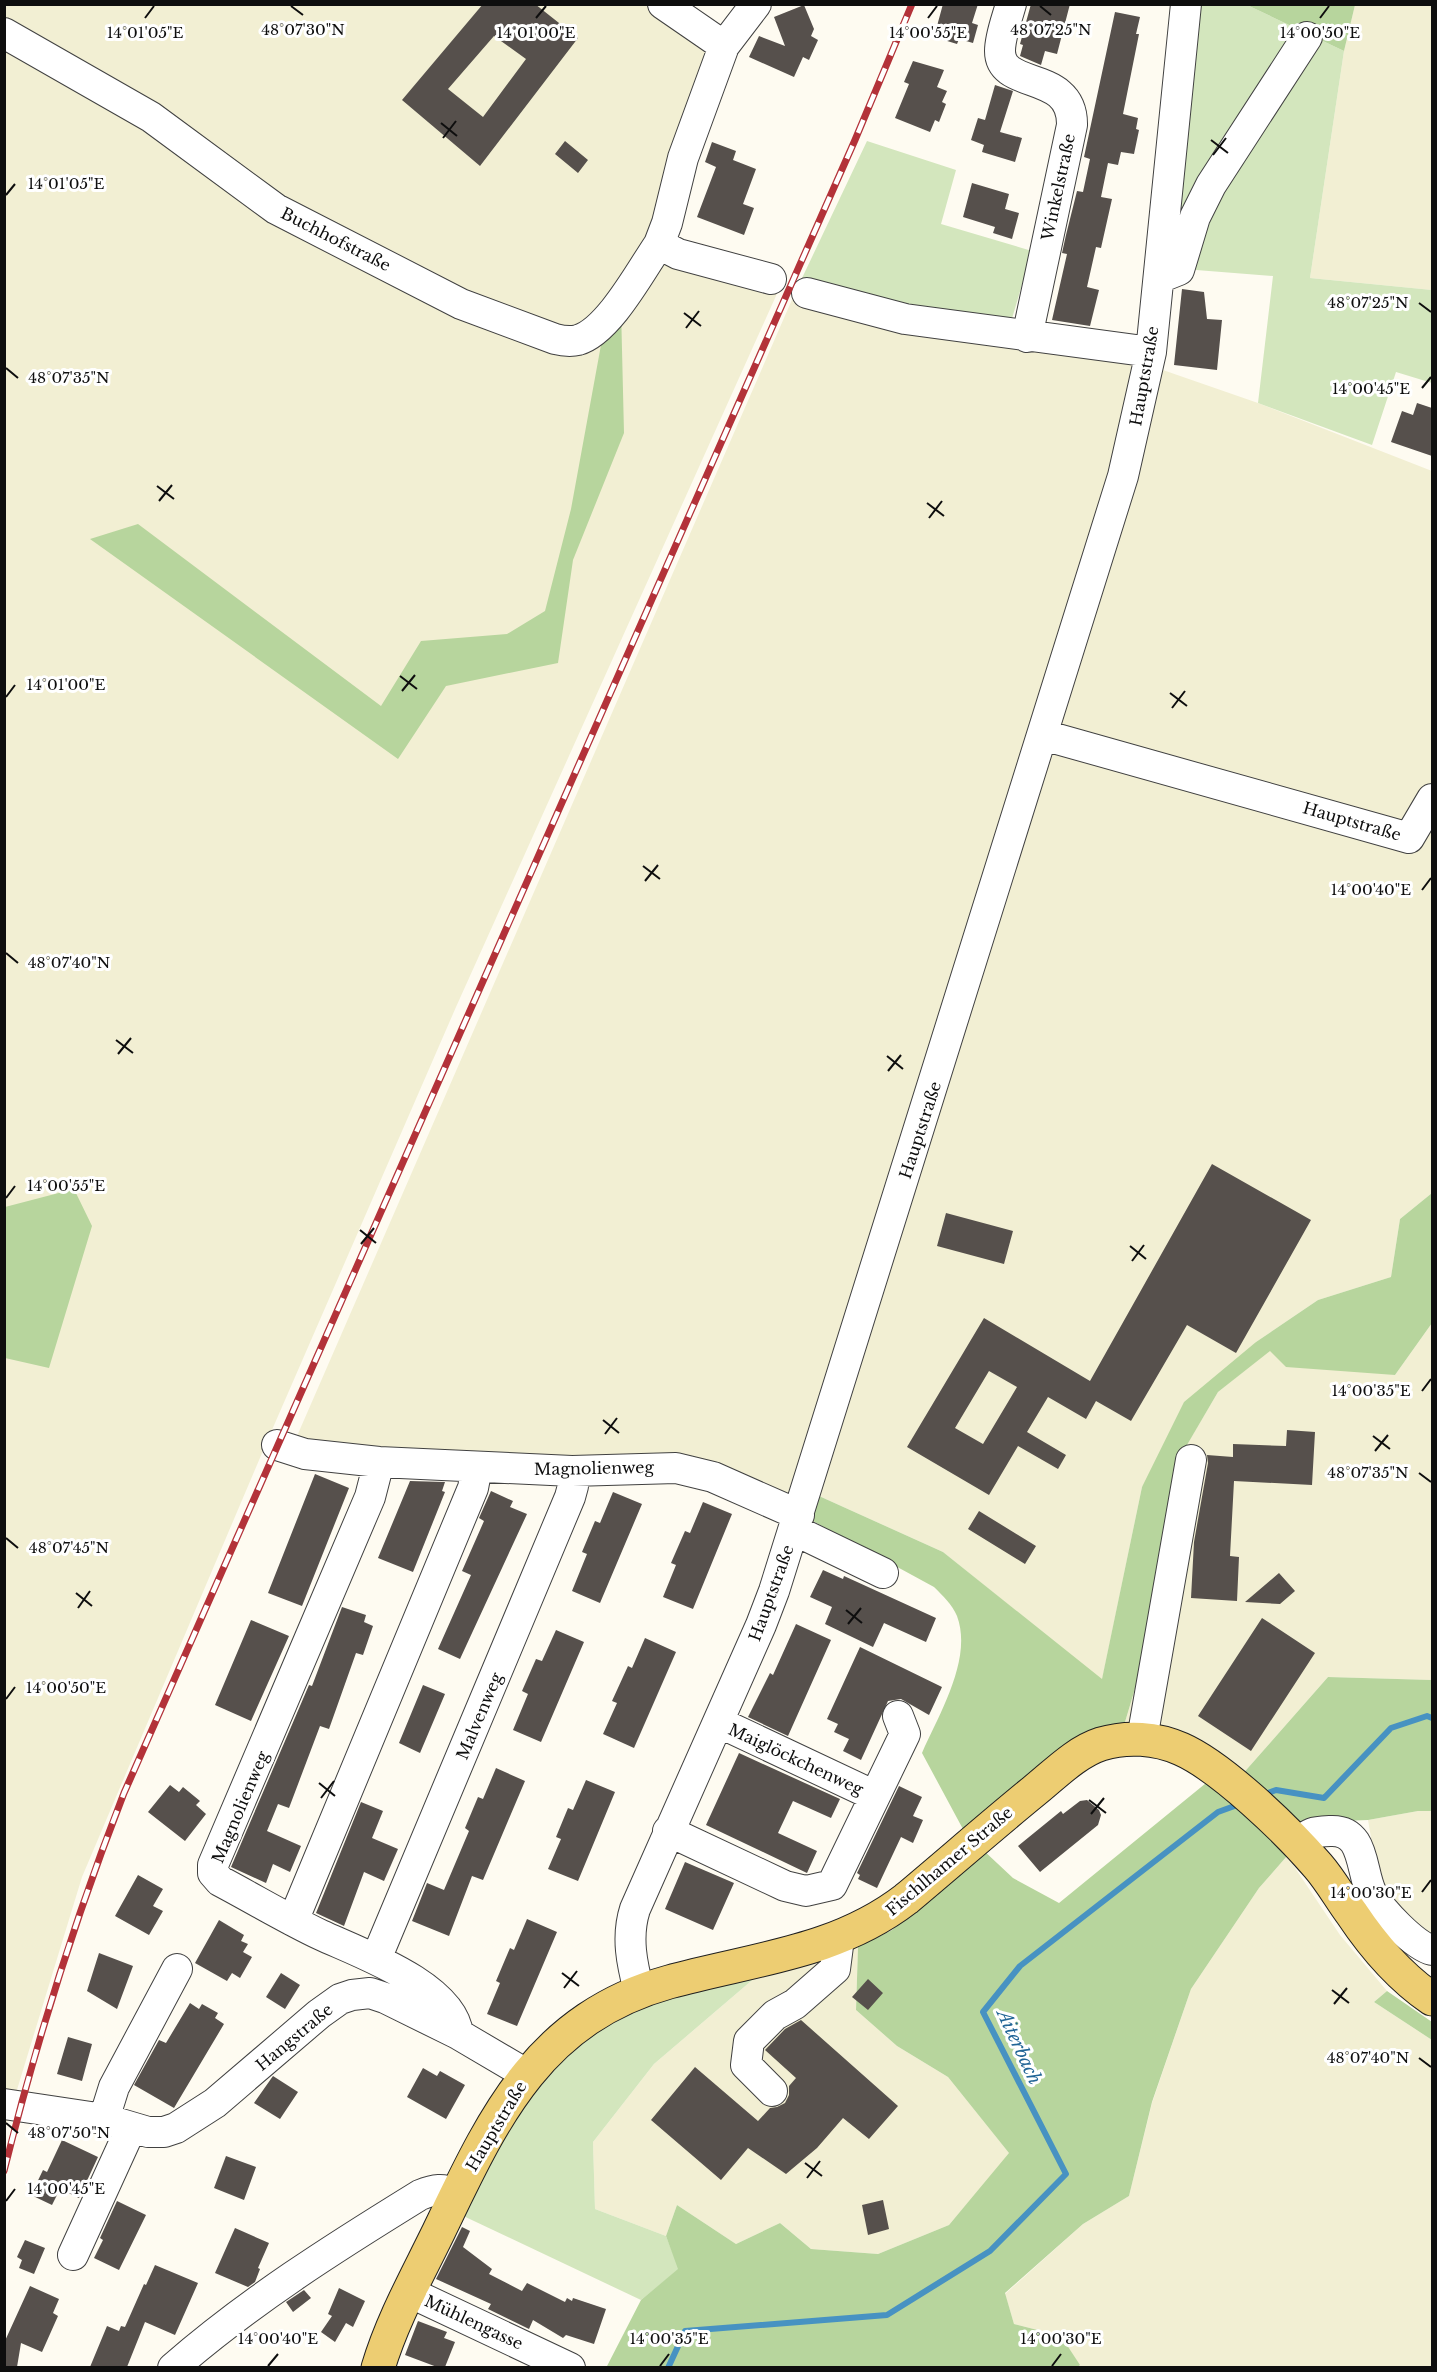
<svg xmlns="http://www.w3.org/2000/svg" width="1437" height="2372" viewBox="0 0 1437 2372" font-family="'Libre Baskerville',serif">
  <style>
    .farmland { fill: #f2efd3 }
    .green { fill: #d3e6bd }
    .forest { fill: #b7d59d }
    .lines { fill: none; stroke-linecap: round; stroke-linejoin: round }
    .stream { stroke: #4792c2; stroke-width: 6 }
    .building { fill: #56504c; fill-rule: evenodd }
    .minor-casing { stroke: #414141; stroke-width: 32 }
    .major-casing { stroke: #1f1f1f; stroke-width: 35 }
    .minor { stroke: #fff; stroke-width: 30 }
    .major { stroke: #edcd72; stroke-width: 33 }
    .rail-casing { stroke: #b33239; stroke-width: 7 }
    .rail { stroke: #fff; stroke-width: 4.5; stroke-dasharray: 14; stroke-linecap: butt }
    .ticks { fill: none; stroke: #0e0e0e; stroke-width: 2 }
    .labels { text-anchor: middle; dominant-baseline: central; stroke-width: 6; stroke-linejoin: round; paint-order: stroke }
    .street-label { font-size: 16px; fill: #0e0e0e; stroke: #fff }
    .water-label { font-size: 18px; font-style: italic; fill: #216596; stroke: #fff }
    .ticks-label { font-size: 15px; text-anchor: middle; fill: #0e0e0e; stroke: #fff; stroke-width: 6; stroke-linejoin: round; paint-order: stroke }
  </style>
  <rect width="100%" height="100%" fill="#fefbf1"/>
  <path class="farmland" d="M5 5H648L710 50 657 256 780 287 456 1007 265 1446 82 1877 5 2129Z
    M1355 5H1432V290L1310 278 1344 51Z
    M794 295 1133 360 1117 451 790 1502 587 1461 294 1443Z
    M1160 369 1258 403 1432 471V1193L1400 1219 1391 1277 1318 1300 1256 1342 1142 1487 1102 1680 943 1552 819 1496Z
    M1432 1323V1680L1328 1677 1240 1777 1171 1733 1125 1722 1151 1635 1177 1461 1218 1392 1270 1350 1395 1375Z
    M1418 1811H1432V1933L1425 1932 1385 1899 1375 1861 1368 1820Z
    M1287 1856 1340 1935 1387 1991 1374 2002 1432 2040V2367H1078L1080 2366 1061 2336 1014 2324 1005 2294 1083 2224 1129 2196 1152 2103 1191 1989 1259 1888Z
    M858 1947 856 2010 897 2046 948 2077 1010 2154 949 2225 878 2254 811 2249 780 2223 736 2244 677 2205 666 2236 595 2209 593 2142 654 2064 764 1970Z"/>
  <path class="green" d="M1199 5H1247L1344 51 1310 278 1432 290V383L1396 372 1372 445 1258 403 1273 276 1171 268Z
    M867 141 956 170 941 224 1032 251 1005 342 794 295Z
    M764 1970 654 2064 593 2142 595 2209 666 2236 679 2269 641 2300 457 2213 508 2114 569 2041 640 2001Z"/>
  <path class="forest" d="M1247 5H1355L1344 51Z
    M621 308 624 433 573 560 558 663 446 686 398 759 90 539 138 524 381 706 421 641 507 634 545 611 571 509 603 334Z
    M74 1189 92 1226 49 1368 5 1358V1207Z
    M1432 1193V1323L1395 1375 1286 1367 1270 1351 1218 1392 1177 1462 1151 1635 1125 1722 1085 1735 964 1831 922 1753C939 1714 973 1659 957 1616 952 1604 943 1596 934 1587L811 1520 819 1496 943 1552 1102 1679 1142 1487 1184 1402 1256 1342 1318 1300 1391 1277 1400 1219Z
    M1328 1677 1432 1680V1811H1418L1368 1820 1291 1823 1240 1777Z
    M1211 1779 1287 1856 1259 1888 1191 1989 1152 2102 1129 2196 1083 2224 1005 2293 1014 2324 1061 2336 1080 2365 1078 2367 984 2366 606 2368 641 2300 678 2269 666 2236 677 2205 736 2244 780 2223 811 2249 878 2254 949 2225 1009 2153 948 2077 897 2046 856 2010 858 1947 892 1930 982 1849 1013 1878 1059 1903Z
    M1387 1991 1432 2022V2040L1374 2002Z"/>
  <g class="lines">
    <path class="stream" d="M1263 1795 1276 1790 1324 1798 1391 1728 1427 1716 1432 1718
      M668 2368 685 2331 887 2315 990 2251 1066 2174 983 2012 1020 1966 1218 1812 1240 1804"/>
  </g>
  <path class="building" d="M483 4H535L578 38 480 166 402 100ZM494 36 526 59 483 117 448 89Z
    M943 4H978L972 23 978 25 973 43 959 39 957 44 934 37Z
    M1031 4H1070L1057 54 1045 51 1041 65 1020 56 1023 45 1020 44Z
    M804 5 814 29 811 36 818 40 809 60 803 57 794 77 749 57 759 36 785 46 774 17Z
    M1115 12 1140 17 1136 34H1139L1123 114 1138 118 1136 129 1139 130 1134 154 1121 152 1118 165 1108 163 1101 197 1112 199 1101 248 1096 247 1087 287 1099 290 1090 326 1052 320 1067 254 1062 253 1066 235 1077 191 1083 192 1090 159 1084 157Z
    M913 61 944 70 937 87 947 91 942 102 946 104 939 122 935 120 930 132 895 118 909 84 904 82Z
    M995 85 1013 91 1000 132 1022 138 1015 162 982 152 984 145 971 140 978 118 985 120Z
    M565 141 588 160 578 173 555 154Z
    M712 142 736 151 733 160 756 169 743 204 754 208 744 235 697 217 716 167 705 162Z
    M972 183 1009 194 1005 209 1019 213 1012 239 993 233 995 227 963 217Z
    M1182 289 1204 292 1207 319 1222 320 1217 370 1174 365Z
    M1417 403 1432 408V456L1391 442 1402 411 1413 415Z
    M1212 1164 1311 1220 1236 1353 1187 1325 1131 1421 1096 1401 1086 1419 1048 1397 1027 1432 1066 1455 1058 1469 1018 1446 989 1495 907 1447 984 1318 1090 1381ZM989 1371 1017 1387 983 1444 955 1428Z
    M946 1213 1013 1231 1004 1264 937 1246Z
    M1287 1430 1315 1432 1312 1485 1234 1481 1230 1556 1239 1557 1237 1601 1191 1598 1194 1542 1208 1463 1207 1455 1233 1457V1444L1286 1446Z
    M315 1474 349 1488 302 1606 268 1593Z
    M410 1481 445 1482 442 1491 445 1492 413 1572 378 1558Z
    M491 1491 513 1501 510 1507 527 1514 460 1659 438 1649 471 1575 462 1571 484 1521 479 1518Z
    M613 1492 642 1504 600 1603 572 1591 587 1554 582 1552 595 1521 600 1523Z
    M703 1502 732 1514 693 1609 663 1597 676 1565 671 1563 685 1531 690 1533Z
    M979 1511 1036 1546 1025 1564 968 1529Z
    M823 1570 843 1579 844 1576 936 1618 926 1642 884 1623 873 1647 825 1624 832 1607 810 1597Z
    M1279 1573 1295 1591 1280 1604 1245 1602Z
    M342 1607 366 1615 364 1622 373 1626 363 1655 356 1653 329 1729 320 1726 289 1808 278 1804 267 1831 301 1846 290 1872 273 1864 266 1883 231 1867 309 1685 312 1686Z
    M1262 1618 1315 1653 1251 1751 1198 1716Z
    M251 1620 289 1636 251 1721 215 1705Z
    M796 1624 831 1640 788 1736 748 1717 770 1673 773 1675Z
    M556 1630 584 1642 541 1742 513 1730 528 1694 522 1691 536 1659 542 1661Z
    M645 1638 676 1652 634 1748 603 1734 617 1703 612 1701 628 1666 632 1668Z
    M860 1647 942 1687 929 1715 901 1699 888 1701 861 1760 843 1751 849 1739 834 1732 838 1724 827 1719Z
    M423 1685 445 1694 420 1753 399 1743Z
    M739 1753 840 1799 831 1818 793 1801 778 1833 817 1851 807 1873 706 1825Z
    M496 1768 525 1781 483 1880 472 1876 449 1936 412 1921 427 1883 444 1890 469 1831 465 1828 478 1797 483 1799Z
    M586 1780 615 1792 578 1881 548 1869 561 1839 556 1837 568 1808 573 1810Z
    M170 1785 179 1792 183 1787 200 1801 196 1805 206 1814 185 1841 148 1812Z
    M899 1786 922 1797 913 1816 923 1820 913 1843 901 1837 877 1888 858 1879 860 1875 857 1873Z
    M1087 1800 1099 1810 1101 1815 1098 1825 1040 1872 1018 1846 1061 1811 1063 1814 1080 1801Z
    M361 1802 383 1811 372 1838 398 1849 384 1881 364 1872 344 1926 316 1913Z
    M685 1862 734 1883 713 1930 665 1909Z
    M138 1875 163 1889 153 1906 163 1911 149 1935 115 1916Z
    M527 1919 557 1932 517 2026 487 2014 500 1983 496 1981 510 1948 514 1950Z
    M219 1920 244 1935 241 1941 248 1944 243 1952 252 1957 240 1978 232 1973 227 1981 195 1963Z
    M99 1953 133 1966 117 2009 87 1991Z
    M281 1973 300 1985 285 2009 266 1997Z
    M868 1979 883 1993 868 2010 852 1997Z
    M190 2003 199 2009 202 2004 218 2013 215 2018 224 2024 174 2108 134 2085 159 2040 166 2043Z
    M801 2020 898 2106 869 2139 843 2118 817 2148 786 2174 748 2148 721 2180 651 2120 695 2067 758 2121 770 2108 777 2107 785 2103 789 2095V2086L796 2078 765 2050 785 2029Z
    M68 2037 92 2044 82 2081 57 2074Z
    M423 2068 437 2076 440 2071 465 2085 446 2119 407 2097Z
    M273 2076 298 2092 280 2119 254 2103Z
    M62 2140 98 2157 79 2198 60 2189 52 2205 31 2195 43 2170 47 2172Z
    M226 2156 256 2167 244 2200 214 2188Z
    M883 2200 889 2229 868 2235 862 2205Z
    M117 2201 146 2215 119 2270 94 2258 103 2240 100 2238Z
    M462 2227 470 2231 463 2247 492 2269 489 2274 522 2291 527 2283 565 2302 567 2298 572 2301 573 2298 606 2309 594 2344 566 2335 563 2338 533 2320 529 2329 488 2309 491 2304 436 2279Z
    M235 2228 269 2243 258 2268 260 2269 255 2282 248 2287 215 2273Z
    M25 2240 45 2248 34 2274 19 2268 22 2260 17 2257Z
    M155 2265 198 2283 175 2335 145 2322 127 2367H90L107 2326 119 2331 121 2326 125 2327 144 2284 146 2285Z
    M30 2286 59 2299 53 2313 58 2316 42 2352 21 2343 17 2367H4V2343Z
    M339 2288 365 2301 353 2327 346 2323 335 2342 321 2332 332 2316 328 2314Z
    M304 2290 311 2298 293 2312 286 2302Z
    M418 2321 447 2332 444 2338 455 2342 445 2367H437L405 2355Z"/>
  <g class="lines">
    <defs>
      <path id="minor" d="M663 4 724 46
        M756 4 724 46 683 158 667 223 659 244 678 254 771 279
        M1011 4C1007 19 1000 36 1000 51 1000 91 1073 69 1072 125L1027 337
        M4 33 151 117 276 209 461 304 555 339C563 341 570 342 578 340 609 331 641 270 659 244
        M1159 278 1179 270 1195 217 1211 185 1307 37
        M807 293 905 319 1151 352
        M1043 735 1409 838 1432 799
        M277 1445 305 1454 379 1462 572 1471 676 1468 713 1477 799 1515
        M379 1462 370 1497 213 1865V1873L220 1881C254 1899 287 1919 321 1935 360 1953 453 1986 458 2034
        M794 1530 883 1573
        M718 1722 875 1796
        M1142 1739 1191 1460
        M668 1831 785 1886 806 1891 832 1885 905 1734 898 1716
        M1297 1843C1311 1832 1312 1832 1330 1831 1366 1829 1360 1871 1372 1894 1381 1911 1415 1946 1432 1950
        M293 1921 473 1488 477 1467
        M376 1959 570 1497 573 1486 572 1471
        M639 1991C632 1964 626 1937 635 1909L761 1625 774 1591 1123 476 1151 352 1186 4
        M772 2091 746 2065 749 2041 775 2015 795 2004 835 1969 839 1938
        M4 2104 104 2119 148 2132H164L176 2128 215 2103 319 2014 340 1999 352 1995 370 1993 385 1998 458 2034 526 2074
        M104 2119 114 2087 177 1969
        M73 2255 131 2128
        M409 2292 570 2368
        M173 2368C250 2301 334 2248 420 2195 435 2189 442 2188 457 2194"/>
      <path id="major" d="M378 2368C392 2321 416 2278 437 2235 492 2121 536 2019 669 1982 752 1959 836 1953 906 1899 949 1863 991 1826 1034 1791 1054 1775 1076 1752 1101 1744 1127 1736 1156 1738 1181 1749 1222 1767 1288 1831 1318 1866 1331 1881 1340 1898 1352 1914 1374 1947 1400 1977 1432 1999"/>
    </defs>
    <use href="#minor" class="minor-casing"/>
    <use href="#major" class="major-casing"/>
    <use href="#minor" class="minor"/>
    <use href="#major" class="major"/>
    <defs>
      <path id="rail" d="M4 2171C36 2042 76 1916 124 1793L855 140 912 4"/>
    </defs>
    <use href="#rail" class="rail-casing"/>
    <use href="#rail" class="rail"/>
  </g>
  <path class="ticks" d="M291 6 303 15M1040 6 1051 15M145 18 154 6M536 18 546 6M928 18 937 6M1320 18 1329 6M441 123 457 136M443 138 456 121M1211 140 1228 153M1213 155 1226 138M6 195 15 184M1419 303 1431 312M684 313 701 326M686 328 699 311M6 368 18 378M1422 388 1431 377M157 486 174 499M159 501 172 485M927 503 944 516M929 518 942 501M400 676 417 689M402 691 415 675M1170 693 1187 706M6 697 15 685M1172 708 1185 691M643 866 660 879M645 881 658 865M1422 890 1431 878M6 953 18 963M116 1040 133 1053M118 1054 131 1038M887 1056 903 1069M888 1071 901 1055M6 1198 15 1186M360 1230 376 1243M361 1244 374 1228M1130 1246 1146 1259M1132 1261 1144 1245M1422 1391 1431 1379M603 1420 619 1433M605 1434 617 1418M1373 1436 1390 1449M1375 1451 1388 1435M1419 1473 1431 1482M6 1538 18 1548M76 1593 92 1606M78 1608 90 1591M846 1610 862 1623M848 1624 861 1608M6 1699 15 1687M319 1783 335 1796M321 1798 334 1781M1089 1800 1106 1813M1091 1814 1104 1798M1422 1892 1431 1880M562 1973 579 1986M564 1988 577 1971M1332 1990 1349 2003M1334 2004 1347 1988M1419 2058 1431 2067M6 2123 18 2133M805 2163 822 2176M807 2178 820 2161M6 2201 15 2189M268 2366 278 2354M660 2366 669 2354M1052 2366 1061 2354"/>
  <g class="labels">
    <g class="street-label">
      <text transform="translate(1058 187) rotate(-78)">Winkelstraße</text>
      <text transform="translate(336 239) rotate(27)">Buchhofstraße</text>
      <text transform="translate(1144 376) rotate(-80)">Hauptstraße</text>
      <text transform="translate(1352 821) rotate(16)">Hauptstraße</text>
      <text transform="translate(920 1130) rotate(-72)">Hauptstraße</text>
      <text transform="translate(594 1468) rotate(-1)">Magnolienweg</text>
      <text transform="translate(771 1593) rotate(-70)">Hauptstraße</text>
      <text transform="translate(479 1716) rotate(-67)">Malvenweg</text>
      <text transform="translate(796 1759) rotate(25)">Maiglöckchenweg</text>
      <text transform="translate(240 1807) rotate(-67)">Magnolienweg</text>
      <text transform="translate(949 1861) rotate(-40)">Fischlhamer Straße</text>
      <text transform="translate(294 2037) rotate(-40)">Hangstraße</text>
      <text transform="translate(496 2126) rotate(-59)">Hauptstraße</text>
      <text transform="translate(474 2322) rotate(25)">Mühlengasse</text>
    </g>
    <g class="water-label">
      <text transform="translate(1019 2047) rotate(65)">Aiterbach</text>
    </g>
  </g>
  <g class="ticks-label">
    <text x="1051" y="35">48°07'25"N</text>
    <text x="303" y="35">48°07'30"N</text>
    <text x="928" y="38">14°00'55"E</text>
    <text x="145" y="38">14°01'05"E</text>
    <text x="536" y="38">14°01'00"E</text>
    <text x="1320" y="38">14°00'50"E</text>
    <text x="66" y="189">14°01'05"E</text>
    <text x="1368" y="308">48°07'25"N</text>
    <text x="69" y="383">48°07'35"N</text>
    <text x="1371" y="394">14°00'45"E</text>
    <text x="66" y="690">14°01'00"E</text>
    <text x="1371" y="895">14°00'40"E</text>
    <text x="69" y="968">48°07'40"N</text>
    <text x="66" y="1191">14°00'55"E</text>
    <text x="1371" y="1396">14°00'35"E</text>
    <text x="1368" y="1478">48°07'35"N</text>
    <text x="69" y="1553">48°07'45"N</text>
    <text x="66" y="1693">14°00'50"E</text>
    <text x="1371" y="1898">14°00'30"E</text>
    <text x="1368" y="2063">48°07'40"N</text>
    <text x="69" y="2138">48°07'50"N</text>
    <text x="66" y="2194">14°00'45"E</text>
    <text x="278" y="2344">14°00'40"E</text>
    <text x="669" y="2344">14°00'35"E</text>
    <text x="1061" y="2344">14°00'30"E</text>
  </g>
  <rect width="1437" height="2372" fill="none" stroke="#0e0e0e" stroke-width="12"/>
</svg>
